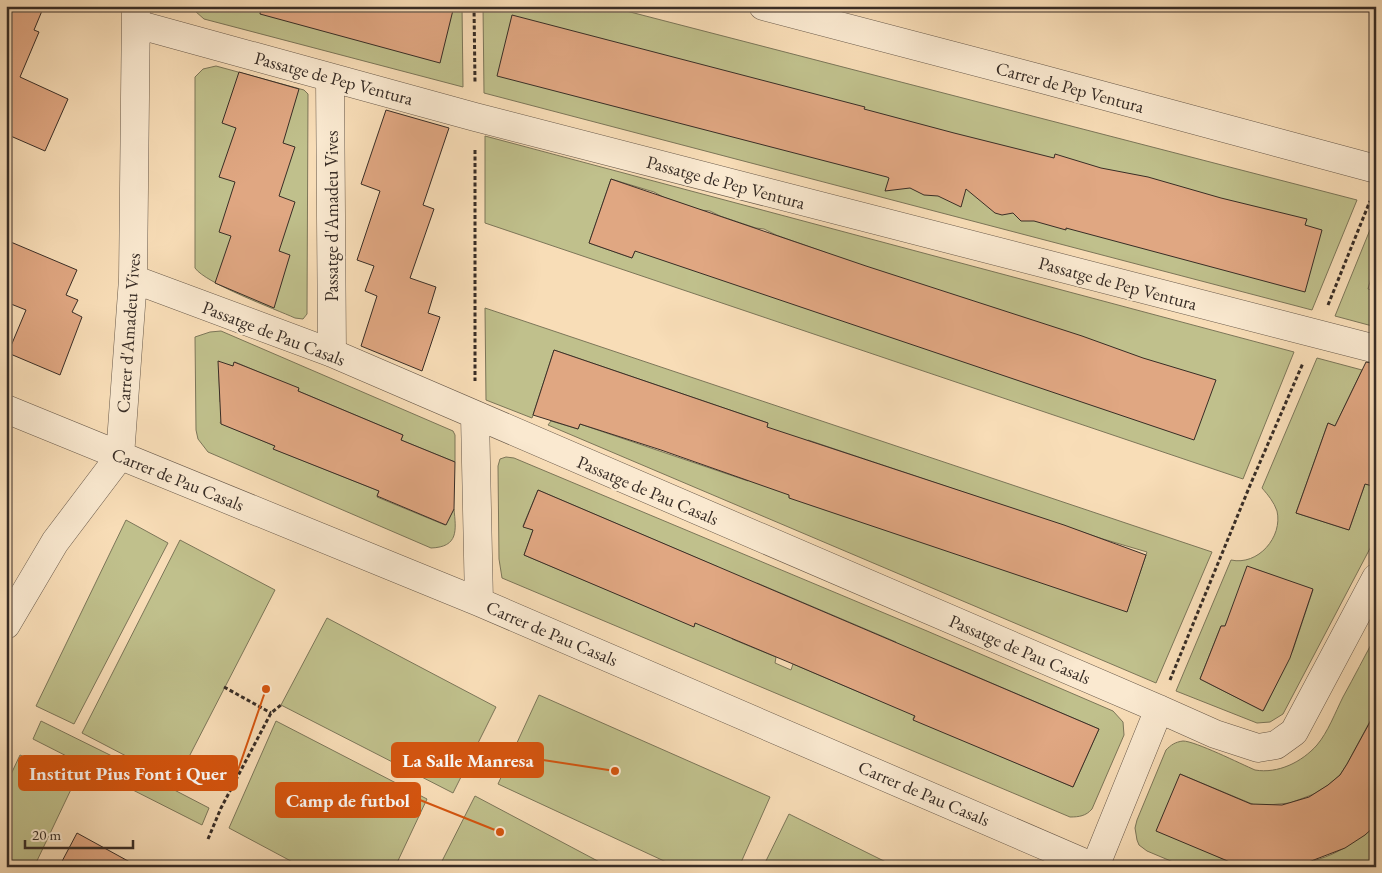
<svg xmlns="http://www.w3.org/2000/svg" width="1382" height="873" viewBox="0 0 1382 873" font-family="'EB Garamond',serif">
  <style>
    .green { fill: #c0c08c; stroke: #7c7659; fill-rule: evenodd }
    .building { fill: #e0a782; stroke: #382d26 }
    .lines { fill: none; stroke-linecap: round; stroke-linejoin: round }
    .street-casing { stroke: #68594a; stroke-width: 29 }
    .path { stroke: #382d26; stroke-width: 3; stroke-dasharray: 4 2.5; stroke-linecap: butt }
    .street { stroke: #fae9d0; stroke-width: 28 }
    .labels { text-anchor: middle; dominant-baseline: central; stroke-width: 4.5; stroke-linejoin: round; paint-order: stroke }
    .street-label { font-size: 18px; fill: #382d26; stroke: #fae9d0 }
    .leader { fill: none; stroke: #d6550f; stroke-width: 2 }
    .callout-dot { fill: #d6550f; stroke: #fae9d0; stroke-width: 2 }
    .callout { fill: #d6550f; stroke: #d6550f; stroke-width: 2 }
    .callout-label { font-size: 19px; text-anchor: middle; font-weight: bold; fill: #fff }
  </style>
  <rect width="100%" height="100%" fill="#f8ddb7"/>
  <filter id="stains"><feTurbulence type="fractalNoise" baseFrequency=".004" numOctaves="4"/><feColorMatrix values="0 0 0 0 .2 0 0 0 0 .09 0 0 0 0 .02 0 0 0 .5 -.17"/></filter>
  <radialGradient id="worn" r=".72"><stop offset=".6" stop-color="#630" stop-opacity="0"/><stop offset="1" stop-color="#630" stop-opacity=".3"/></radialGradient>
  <path class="green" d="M194 6H462L463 87 204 19 195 11Z
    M483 6H607L1357 200 1312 310 484 93Z
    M216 66 304 90 308 94 307 314 303 319 295 318C275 309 205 283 195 268V77L203 69Z
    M485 136 1294 352 1243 479 485 223ZM611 179 654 192 663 197 700 210 710 211 720 216 756 228 764 229 776 235 827 253 635 251 632 258 589 243Z
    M1376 215V260L1368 289 1376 291V327L1335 316Z
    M485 308 1212 552 1156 683 548 425 551 421 578 429 580 424 748 481 768 423 554 350 532 418 486 400ZM808 440 1103 539 1147 552 1127 611 789 497Z
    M221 331 453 431 455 435V462L401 440 403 435 298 391 299 389 235 362 233 366 224 364 219 376 220 402 227 406 220 423 275 446 274 449 379 491 377 497 445 525 454 509C456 530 459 547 431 548L208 452 198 439 196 430 195 337 210 332Z
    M1317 358 1362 370 1335 426 1328 423 1296 513 1349 530 1365 484 1376 473V537L1283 714 1270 722 1257 723 1176 691 1231 560C1258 566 1283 537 1277 511 1274 502 1268 495 1262 488ZM1255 569 1313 590 1293 650 1263 711 1200 679 1221 626H1225L1249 570Z
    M506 457 514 458 927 631 1113 711 1123 722 1124 735 1092 809C1086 816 1079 817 1070 817L502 578 499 559 498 466 500 459ZM538 490 718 567 694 626 524 555 533 530 523 526ZM757 583 896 642 873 698 793 664 791 670 775 663 776 657 732 639ZM940 661 1099 729 1073 787 913 719Z
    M126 520 168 543 74 724 36 706Z
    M180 540 275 590 176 782 82 733Z
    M327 618 496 707 453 793 281 705Z
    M1376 635V710L1347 764 1340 775 1327 786 1314 794 1290 803 1257 806 1180 774 1199 848 1232 863 1233 862C1268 872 1314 866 1344 848 1355 841 1365 832 1376 825V867H1185L1147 851 1139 845 1137 840 1135 828 1137 820 1166 750C1171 745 1175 742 1183 741 1195 741 1241 764 1255 770 1278 774 1302 762 1317 745 1328 732 1335 713 1343 697 1354 677 1365 656 1376 635Z
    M539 695 770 797 739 867H677L498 784Z
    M41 721 114 757 104 775 33 739Z
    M276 721 427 799 395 867H302L229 828Z
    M20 755 75 781 34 867H6V785Z
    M132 768 209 808 202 825 123 785Z
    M475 796 609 867H439Z
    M789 814 892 865 891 867H763Z"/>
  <path class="building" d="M6 6H44L34 30 39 32 20 77 68 99 45 151 6 134Z
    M261 6H454L440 63 260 14Z
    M512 15 865 107 864 109 954 133 1054 158 1055 154 1101 168 1148 177 1221 198 1307 219 1305 225 1322 230 1305 292 1066 228V230L1034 221H1021L1013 213 1002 215 995 213 966 189 961 207 938 196 924 195 910 188 885 191 889 178 887 177 497 76Z
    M239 72 299 89 283 143 295 147 279 196 295 202 279 251 290 255 274 308 215 283 231 236 219 232 235 182 219 177 236 128 222 123Z
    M386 110 449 128 423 205 434 209 410 278 436 287 428 313 440 317 422 371 361 346 377 296 365 291 374 266 357 260 380 191 361 184Z
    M611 179 866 266 1082 336 1143 358 1216 380 1194 440 635 251 632 258 589 243Z
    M6 240 77 270 66 295 78 300 72 312 82 317 60 375 8 353 26 310 6 302Z
    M554 350 768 423 767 427 1064 525 1146 555 1127 612 789 498V495L661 450 580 424 578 429 533 415Z
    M218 361 233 366 234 362 299 388 298 391 403 435 401 440 455 462 454 509 446 525 377 496 379 491 273 449 275 446 221 424Z
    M1366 362 1376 364V487L1365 484 1349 530 1296 513 1328 423 1335 426Z
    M538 490 1099 729 1073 787 913 720 915 716 793 664 695 623 694 627 524 555 533 530 523 527Z
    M1247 566 1313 589 1290 658 1263 711 1200 679 1221 626H1225Z
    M1376 711V825L1365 835 1345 848 1306 863 1276 866H1255L1230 862 1156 831 1180 774 1251 804 1282 805 1309 797 1328 785 1340 775 1347 764Z
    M77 833 139 867H59Z"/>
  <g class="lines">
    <defs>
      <path id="street" d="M763 6 1038 78 1376 169
        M136 24 475 117 1376 349
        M330 78 332 353
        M133 279 332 353 1159 709 1215 734 1258 748 1276 745 1294 732 1376 578
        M6 409 479 602 1094 867
        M475 416 479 602
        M6 625 55 542 120 456 133 279 136 7
        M1095 867 1159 709"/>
    </defs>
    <use href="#street" class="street-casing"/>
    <path class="path" d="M474 6 475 83
      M475 150V381
      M1328 305 1370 201
      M1170 680 1251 483 1303 363
      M224 687 271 713
      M208 839 221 808 271 713 281 705"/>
    <use href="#street" class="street"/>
  </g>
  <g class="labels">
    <g class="street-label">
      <text transform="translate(334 78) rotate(15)">Passatge de Pep Ventura</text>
      <text transform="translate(1070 87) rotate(15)">Carrer de Pep Ventura</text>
      <text transform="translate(726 182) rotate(15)">Passatge de Pep Ventura</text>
      <text transform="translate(331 216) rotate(-90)">Passatge d'Amadeu Vives</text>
      <text transform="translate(1118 283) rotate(15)">Passatge de Pep Ventura</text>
      <text transform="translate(128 333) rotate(-86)">Carrer d'Amadeu Vives</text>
      <text transform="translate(274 333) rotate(21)">Passatge de Pau Casals</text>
      <text transform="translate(178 479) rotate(22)">Carrer de Pau Casals</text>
      <text transform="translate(648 490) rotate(23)">Passatge de Pau Casals</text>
      <text transform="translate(552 633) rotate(23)">Carrer de Pau Casals</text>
      <text transform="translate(1020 649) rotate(23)">Passatge de Pau Casals</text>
      <text transform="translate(924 793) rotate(23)">Carrer de Pau Casals</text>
    </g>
  </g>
  <path class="leader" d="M615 771L543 760M266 689L237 773M500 832L420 800"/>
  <g class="callout-dot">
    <circle cx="615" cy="771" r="5"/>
    <circle cx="266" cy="689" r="5"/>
    <circle cx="500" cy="832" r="5"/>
  </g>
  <g class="callout">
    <rect x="392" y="743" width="151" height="34" rx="5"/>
    <rect x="19" y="756" width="218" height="34" rx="5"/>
    <rect x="276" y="783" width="144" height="34" rx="5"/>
  </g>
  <g class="callout-label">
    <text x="468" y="767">La Salle Manresa</text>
    <text x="128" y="780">Institut Pius Font i Quer</text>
    <text x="348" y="807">Camp de futbol</text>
  </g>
  <rect width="1382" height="873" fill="none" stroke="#f8ddb7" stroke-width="25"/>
  <rect x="8" y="8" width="1367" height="858" fill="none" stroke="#382d26" stroke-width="2.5"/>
  <rect x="12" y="12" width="1357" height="848" fill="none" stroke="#382d26"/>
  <path d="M25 840v8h108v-8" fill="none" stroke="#382d26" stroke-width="2.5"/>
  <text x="32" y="840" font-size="15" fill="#382d26" stroke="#fae9d0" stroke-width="4" paint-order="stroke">20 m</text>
  <rect width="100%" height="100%" filter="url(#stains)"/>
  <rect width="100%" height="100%" fill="url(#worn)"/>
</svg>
